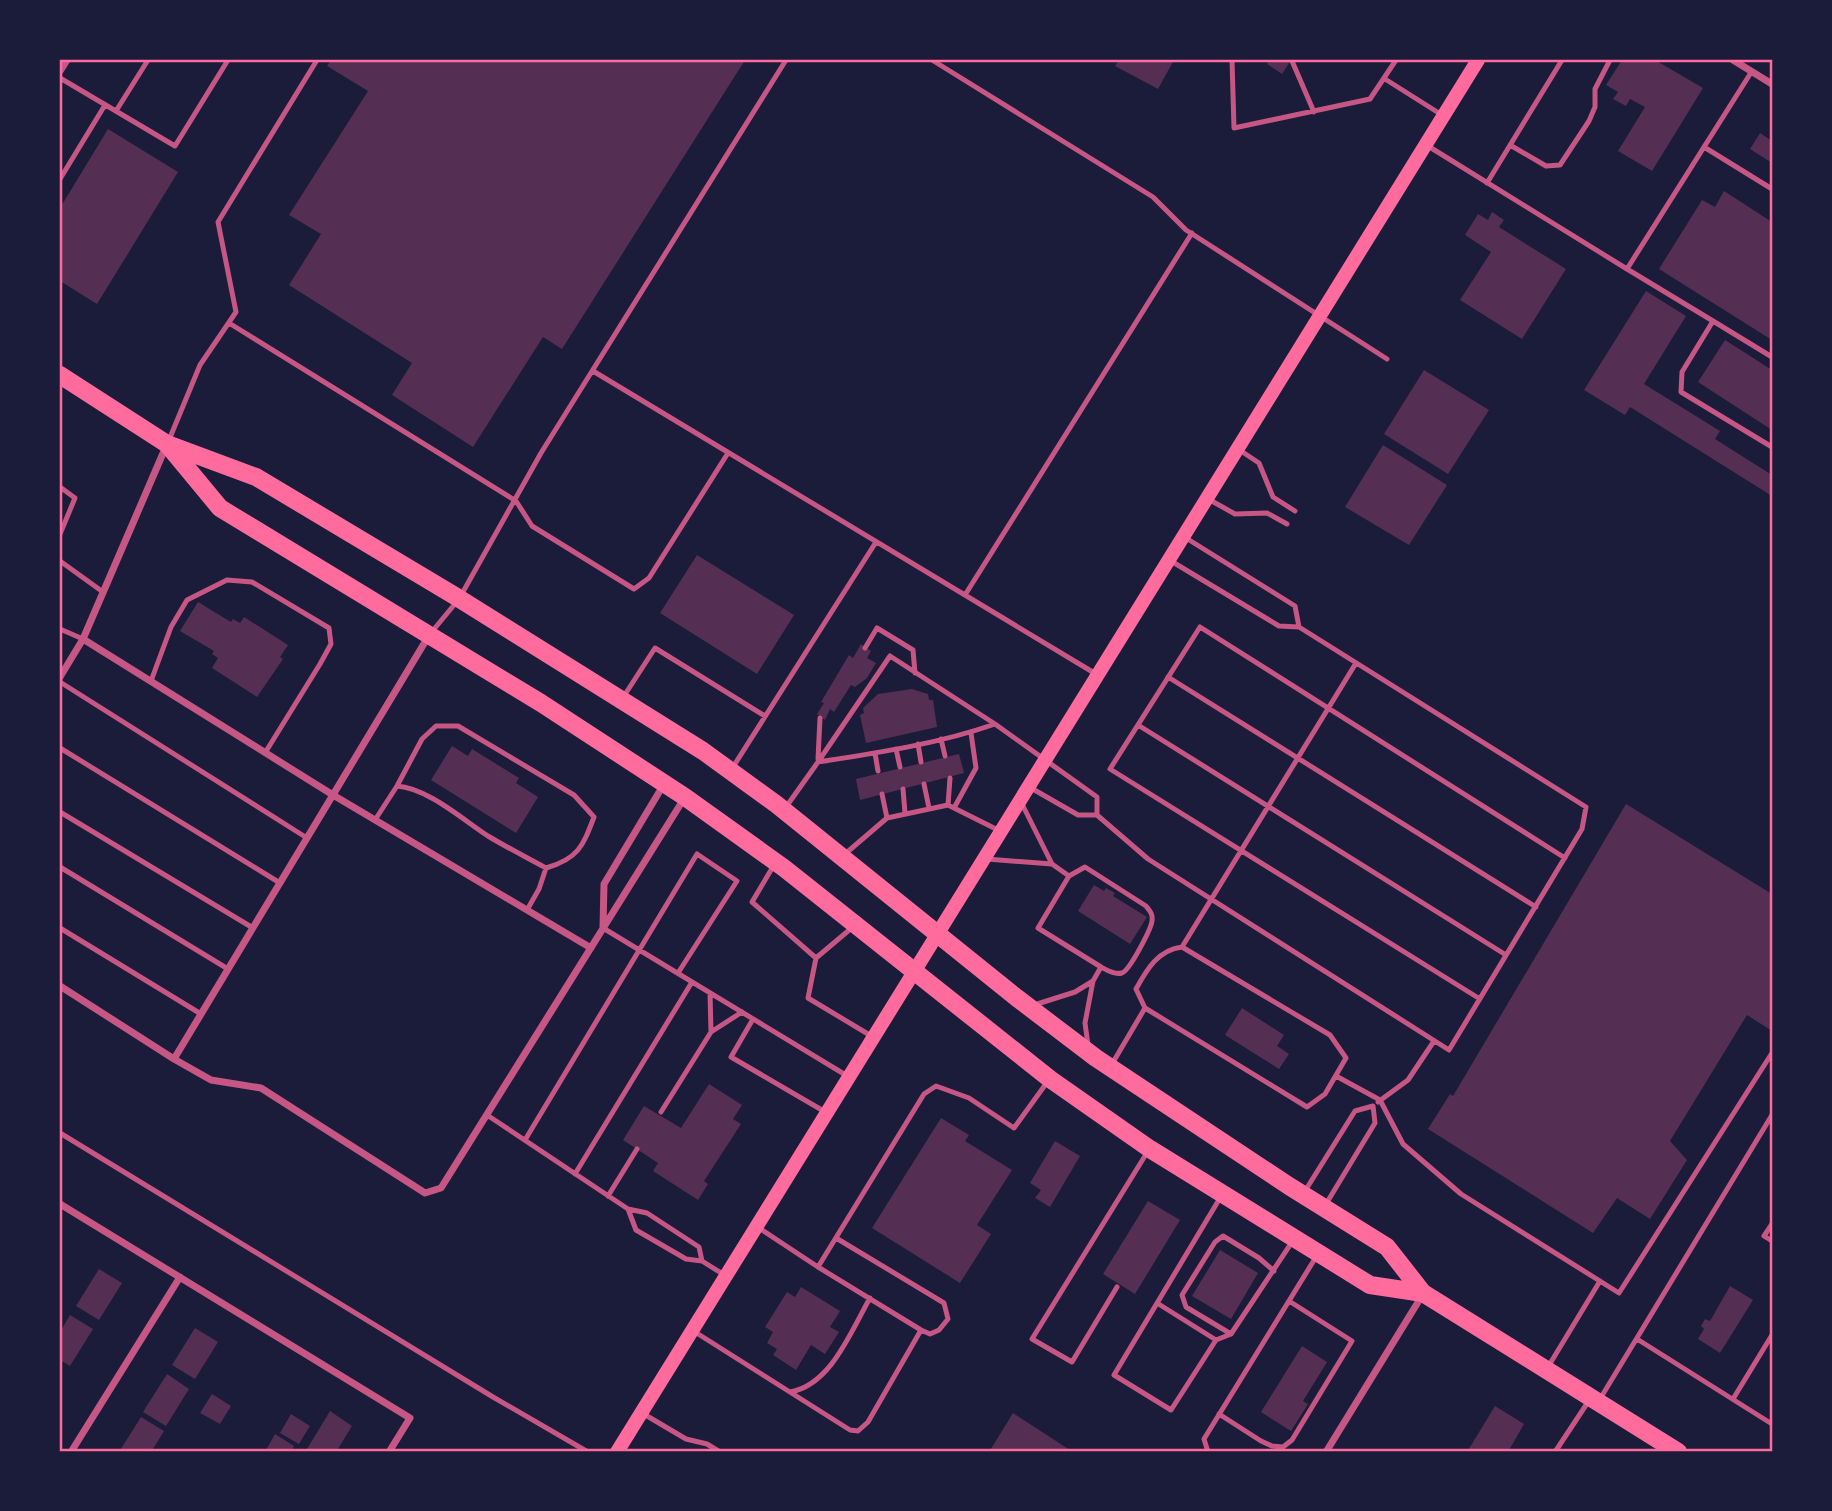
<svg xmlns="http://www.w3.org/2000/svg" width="1832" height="1511" viewBox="0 0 1832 1511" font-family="Lato,sans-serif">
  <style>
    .building { fill: #542f53 }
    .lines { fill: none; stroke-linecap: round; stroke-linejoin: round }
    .service { stroke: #c65784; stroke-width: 5 }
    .minor { stroke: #c65784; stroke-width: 7 }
    .secondary { stroke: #ff6b9d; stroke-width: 14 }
    .primary { stroke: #ff6b9d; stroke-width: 18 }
    .neatline { fill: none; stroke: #ff6b9d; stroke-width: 2.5 }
  </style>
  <rect width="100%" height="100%" fill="#1b1b3a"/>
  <path class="building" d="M331 60H745L562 349 543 337 473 447 392 395 412 363 289 285 321 234 289 215 368 91 327 66Z
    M1119 60H1174L1158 89 1115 66Z
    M1270 60H1291L1282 74 1267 64Z
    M1622 60H1655L1703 88 1652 171 1618 151 1645 107 1630 99 1626 106 1613 99 1618 92 1606 85Z
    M108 129 178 172 97 304 60 281V208Z
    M1760 133 1772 141V163L1750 149Z
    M1724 191 1772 222V340L1659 269 1702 200 1715 207Z
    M1492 212 1504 220 1499 227 1566 269 1522 339 1460 300 1491 252 1465 235 1478 214 1488 220Z
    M1646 291 1686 316 1644 384 1720 431 1715 439 1772 475V496L1630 407 1625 415 1584 390Z
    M1725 340 1772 370V430L1698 382Z
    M1424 370 1489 410 1448 474 1384 434Z
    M1383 445 1447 485 1409 545 1345 507Z
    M697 555 794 615 757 674 660 613Z
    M198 602 231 622 233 619 240 623 244 617 288 645 280 657 283 659 257 697 212 668 218 658 212 654 214 651 180 631Z
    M861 644 871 651 867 658 876 663 867 678 855 687 851 685 834 712 830 709 825 720 817 714 824 703 821 702 849 655 853 658Z
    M912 689 928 694 929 700H933L937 727 866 743 860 715 864 713 863 708 878 694Z
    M452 746 468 756 472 749 519 778 516 783 538 797 516 833 431 780Z
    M959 754 964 773 860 800 856 779Z
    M1626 804 1772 894V1031L1747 1015 1670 1141 1687 1160 1650 1219 1617 1198 1593 1233 1428 1129 1450 1094 1453 1096Z
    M1094 885 1104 891 1106 888 1115 893 1113 896 1147 917 1130 944 1078 911Z
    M1242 1008 1284 1035 1277 1046 1289 1054 1279 1069 1225 1035Z
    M709 1084 742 1105 733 1119 741 1124 704 1181 708 1184 698 1200 653 1171 658 1163 623 1140 644 1106 681 1128Z
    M941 1118 969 1135 965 1141 1012 1170 977 1225 991 1234 960 1283 872 1228Z
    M1055 1141 1080 1156 1050 1207 1035 1198 1041 1190 1030 1183Z
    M1148 1201 1180 1220 1135 1294 1103 1274Z
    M1220 1250 1258 1273 1231 1319 1192 1296Z
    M99 1269 122 1283 99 1320 76 1306Z
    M1730 1286 1753 1300 1720 1353 1698 1339 1704 1329 1701 1326 1705 1319 1710 1321Z
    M801 1287 840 1311 830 1327 839 1332 825 1354 811 1345 796 1370 773 1355 777 1349 767 1343 773 1332 765 1327 787 1292 795 1297Z
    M70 1315 93 1329 70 1366 60 1360V1332Z
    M195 1328 218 1342 195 1379 172 1365Z
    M1302 1346 1327 1362 1303 1401 1308 1404 1291 1431 1261 1412Z
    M167 1374 189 1389 166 1426 143 1412Z
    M212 1394 231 1406 220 1424 200 1413Z
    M1495 1406 1524 1424 1508 1452H1467Z
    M330 1411 352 1426 336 1452H311L307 1449Z
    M1013 1413 1073 1452H989Z
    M291 1414 310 1426 299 1444 280 1433Z
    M141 1417 164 1431 151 1452H119Z
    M275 1434 294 1446 291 1452H265Z"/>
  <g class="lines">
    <path class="service" d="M932 60 1153 197 1186 230 1387 359
      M1232 60 1234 128 1370 99 1396 60
      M1292 61 1314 112
      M60 78 175 146 228 60
      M1385 79 1442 115
      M116 111 148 60
      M1510 145 1546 166 1560 165 1589 121 1595 107V89L1610 60
      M1428 146 1627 269 1752 71
      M1704 147 1772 189
      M60 179 105 105
      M1487 183 1562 60
      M1627 269 1713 321
      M229 323 516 501 532 526 634 589 649 578 728 453
      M1772 357 1713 321 1682 372 1681 392 1772 447
      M593 371 1096 674
      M169 440 200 365 236 312 218 222 317 60
      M1238 449 1259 463 1273 497 1295 511
      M60 487 75 498 60 534
      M1210 500 1235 514 1267 513 1287 524
      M1186 538 1295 606 1299 627
      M60 561 103 592
      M965 595 1192 233
      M60 629 83 639
      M430 634 459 599 541 453 786 60
      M865 648 877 628 913 650 915 673
      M1168 677 1536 907
      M151 681 171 627 187 600 227 580 252 582 329 628 331 644 320 664 265 753
      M60 682 307 838
      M624 696 655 648 765 716
      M1138 725 1506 955
      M941 739 945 756
      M918 744 921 762
      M60 748 280 883
      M896 749 900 767
      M875 753 878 771
      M818 759 820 718
      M818 762 890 656 995 724
      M733 767 876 542
      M924 784 929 808
      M903 789 905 813
      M882 794 887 818
      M948 805 950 778
      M786 807 818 762C877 753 938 744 995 724L1097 797V815H1078L1031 788
      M954 808 976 768 971 733
      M60 812 253 928
      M1097 815 1148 859 1449 1050 1582 829 1586 807 1299 627 1279 626 1171 561
      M375 820 397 786 422 739 436 726H458L574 795 594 817C583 846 578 859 546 868 526 857 506 847 488 836 462 819 427 788 397 786
      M845 854 887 818 948 805 1000 831
      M987 859 1052 864 1021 802
      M1052 864 1069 876 1038 928 1101 967
      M774 865 752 902 816 958 808 998 873 1037
      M60 867 228 969
      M1069 876 1085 867 1146 906C1150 911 1153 914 1152 921 1151 929 1130 970 1122 973 1114 975 1107 970 1101 967L1093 981
      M527 910 539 889 546 868
      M60 928 201 1014
      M603 928 849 1077
      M1182 947 1330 1035 1346 1058 1325 1094 1307 1107 1145 1008 1136 989C1147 969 1158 950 1182 947Z
      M1182 947 1356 663
      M816 958 854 926
      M710 993 711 1032
      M1480 999 1110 769 1200 627 1565 858
      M1034 1005 1075 992 1093 981 1085 1023 1088 1045
      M753 1019 731 1057 827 1113
      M1112 1064 1145 1008
      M1336 1076 1380 1100 1403 1144 1461 1194 1619 1293 1772 1053
      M1378 1102 1408 1080 1434 1041
      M661 1112 711 1032 742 1012
      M487 1115 628 1209 647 1213 699 1247 702 1261 686 1259 636 1230 628 1209
      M60 1133 493 1397 588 1452
      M525 1140 697 854 737 881 678 973
      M575 1174 692 982
      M1305 1191 1355 1111 1373 1106 1375 1123 1326 1204
      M608 1196 637 1149
      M1220 1198 1114 1375 1171 1410 1216 1340 1231 1334 1292 1242
      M1772 1224 1764 1236 1772 1241
      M759 1228 818 1267 924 1094 936 1086 969 1098 1014 1128 1048 1081
      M702 1261 726 1276
      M818 1267 921 1330 930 1334 939 1330 948 1319 944 1303 836 1238
      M1117 1287 1072 1362 1032 1339 1148 1151
      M1157 1303 1216 1340
      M695 1332 850 1430 858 1431 868 1422 921 1330
      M1231 1334 1186 1307 1182 1295 1215 1242 1223 1236 1259 1258 1274 1271
      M1637 1339 1772 1424
      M1548 1367 1600 1281
      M790 1392C831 1385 851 1331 870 1298
      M1600 1399 1772 1115
      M1733 1399 1772 1335
      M642 1413 686 1439 707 1444 720 1452
      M1219 1414 1261 1441 1272 1446 1283 1447 1292 1440 1352 1341 1289 1301
      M1208 1452 1204 1439 1316 1257
      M1555 1452 1590 1399"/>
    <path class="minor" d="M1733 60 1772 84
      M60 71 67 60
      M83 639 333 795 591 948
      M60 677 83 639 167 444
      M603 927 604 884 664 784
      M60 986 174 1059 211 1080 261 1088 425 1193 441 1188 685 797
      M174 1059 428 637
      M60 1204 410 1418 389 1452
      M71 1452 180 1277
      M1326 1452 1423 1294"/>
    <path class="secondary" d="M617 1452 1478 60"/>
    <path class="primary" d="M60 375 167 444 256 477 455 596 703 751 776 804 1017 998 1096 1058 1289 1186 1387 1247 1423 1293 1678 1452
      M167 444 220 508 541 703 685 797 784 868 1050 1079 1150 1149 1370 1285 1423 1293"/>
  </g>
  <rect width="1832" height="1511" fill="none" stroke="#1b1b3a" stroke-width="122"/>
  <rect x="61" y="61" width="1710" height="1389" class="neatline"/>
</svg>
